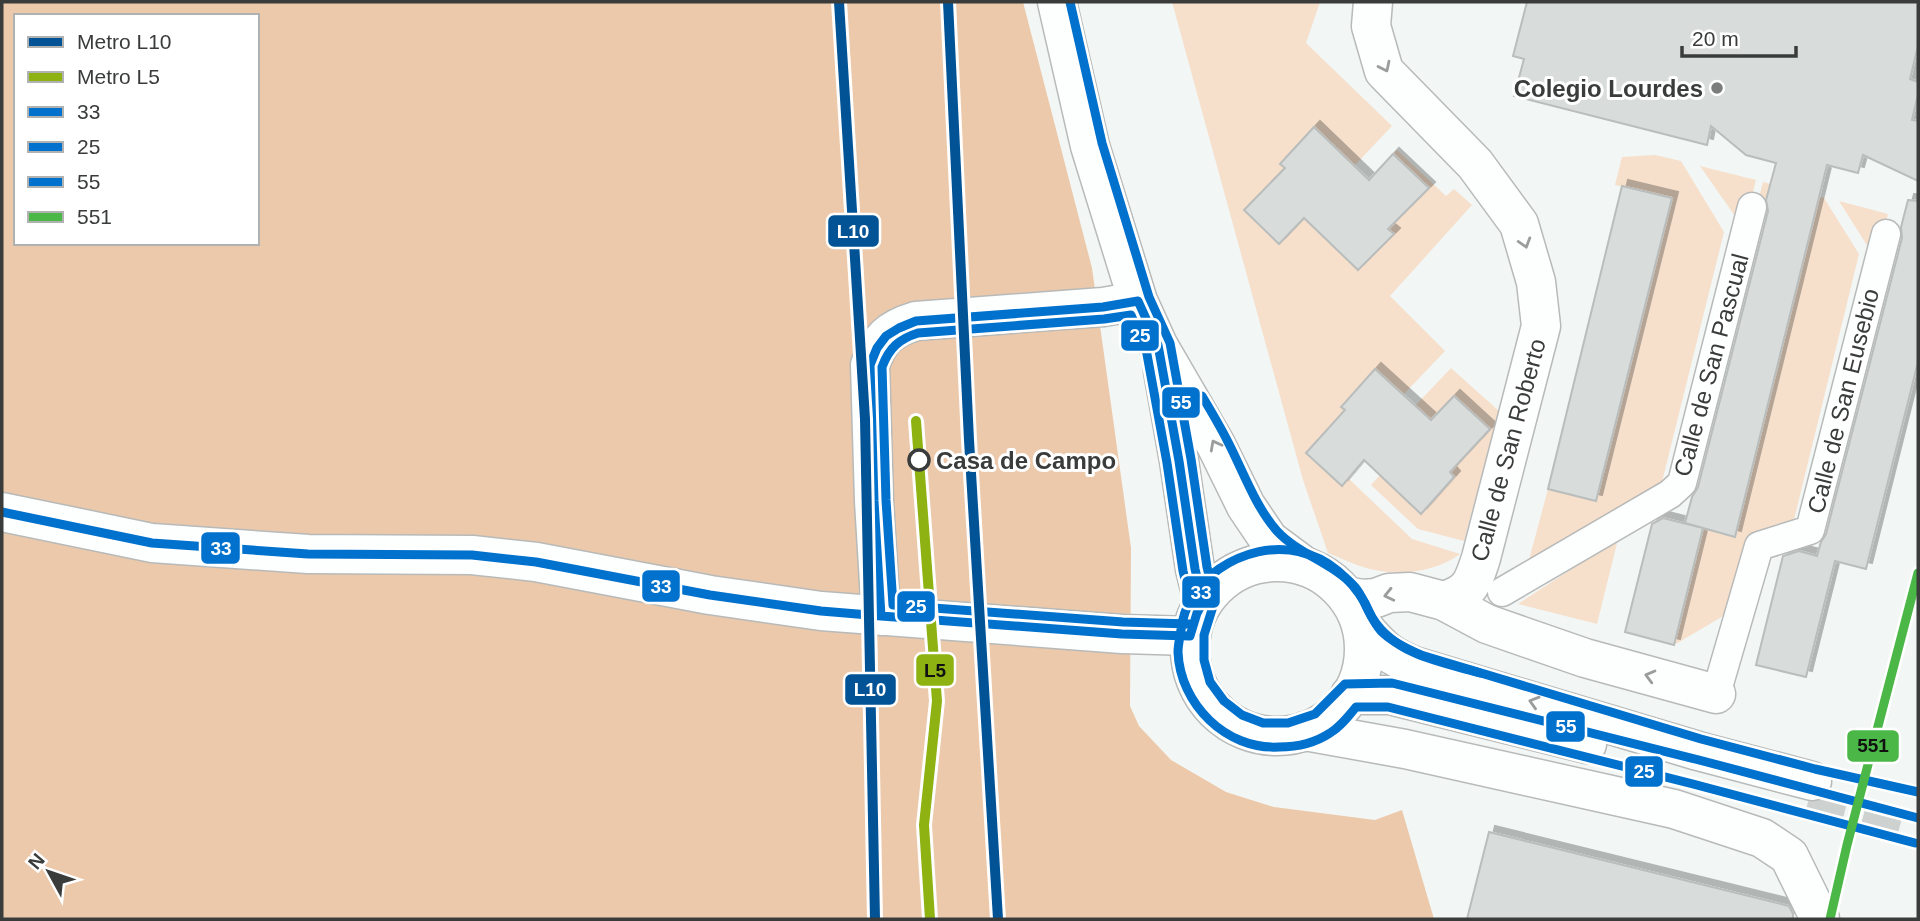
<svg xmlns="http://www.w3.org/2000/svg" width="1920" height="921" viewBox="0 0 1920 921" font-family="Helvetica,sans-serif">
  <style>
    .green { fill: #f6dfcb }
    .forest { fill: #ecc9ab; fill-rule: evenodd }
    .building { fill: #d8dcda; stroke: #b9bdbc; stroke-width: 2; filter: url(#shadow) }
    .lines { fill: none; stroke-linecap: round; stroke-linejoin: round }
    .tertiary-tunnel { stroke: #cdd2d0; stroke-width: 38; stroke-dasharray: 38 19; stroke-linecap: butt }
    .pedestrian-casing { stroke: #b7bab9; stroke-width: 31 }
    .minor-casing { stroke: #b7bab9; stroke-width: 41 }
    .tertiary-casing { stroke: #b7bab9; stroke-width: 41 }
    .motorway-casing { stroke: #b7bab9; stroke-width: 41 }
    .pedestrian { stroke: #fdfefe; stroke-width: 28 }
    .minor { stroke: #fdfefe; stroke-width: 38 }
    .tertiary { stroke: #fdfefe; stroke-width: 38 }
    .motorway { stroke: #fdfefe; stroke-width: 38 }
    .bus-1-casing { stroke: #fff; stroke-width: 14 }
    .bus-2-casing { stroke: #fff; stroke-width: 14 }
    .bus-3-casing { stroke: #fff; stroke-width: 14 }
    .bus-4-casing { stroke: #fff; stroke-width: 14 }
    .bus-1 { stroke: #0072ce; stroke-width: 9 }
    .bus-2 { stroke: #0072ce; stroke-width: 9 }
    .bus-3 { stroke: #0072ce; stroke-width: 9 }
    .bus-4 { stroke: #4ab747; stroke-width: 9 }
    .metro-1-casing { stroke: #fff; stroke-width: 16 }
    .metro-2-casing { stroke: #fff; stroke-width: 16 }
    .metro-1 { stroke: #015396; stroke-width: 10 }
    .metro-2 { stroke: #8db212; stroke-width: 10 }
    .oneway { stroke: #9b9d9c }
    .poi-dot { fill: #7a7d7c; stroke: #fff; stroke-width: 2.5 }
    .stop-dot { fill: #fff; stroke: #393c3b; stroke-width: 3.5 }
    .labels { text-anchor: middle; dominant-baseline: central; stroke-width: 6; stroke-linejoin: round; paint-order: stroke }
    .poi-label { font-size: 24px; font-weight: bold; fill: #393c3b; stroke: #fff; text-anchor: end }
    .street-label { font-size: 24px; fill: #393c3b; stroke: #fff }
    .stop-label { font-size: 24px; font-weight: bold; fill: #393c3b; stroke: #fff; text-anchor: start }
    .line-badge { stroke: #fff; stroke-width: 2.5 }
    .badge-label { font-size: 19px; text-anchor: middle; font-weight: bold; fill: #fff }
    .pale-badge-label { font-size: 19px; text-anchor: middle; font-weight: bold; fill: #111 }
  </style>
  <defs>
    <filter id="shadow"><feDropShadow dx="6" dy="-6" stdDeviation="0" flood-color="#0004"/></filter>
  </defs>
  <rect width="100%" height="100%" fill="#f2f7f5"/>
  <path class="green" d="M1172 2H1320L1306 43 1392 126 1354 166 1314 128 1280 163 1285 168 1244 210 1279 244 1312 210 1319 233 1359 270 1394 234 1388 229 1428 188 1393 154 1397 150 1446 196 1454 189 1472 205 1390 296 1445 351 1403 395 1375 369 1341 406 1345 410 1306 453 1342 485 1348 478 1412 539 1460 554C1438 571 1402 576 1375 570 1359 567 1343 559 1328 553L1303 480Z
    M1655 155 1681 161 1724 232 1662 482 1529 560 1548 489 1596 501 1672 198 1615 185 1622 157Z
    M1700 166 1756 180 1744 229Z
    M1763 182 1824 198 1859 254 1792 528 1748 537 1725 615 1674 645 1703 528 1735 536 1816 212 1759 197Z
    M1839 201 1888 214 1875 258Z
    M1451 368 1499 411 1464 541 1418 529 1371 485 1380 475 1421 514 1454 477 1450 472 1490 430 1454 396 1422 429 1415 406Z
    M1618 539 1597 624 1518 604Z"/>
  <path class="forest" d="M2 2H1023L1092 268 1131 548 1130 706 1139 726 1171 760 1226 792 1274 807 1375 820 1402 810 1434 919H2ZM16 16H257V243H16Z"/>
  <path class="building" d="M1527 2H1918V46L1910 79 1918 82V95L1912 120 1918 121V181L1863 155 1858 173 1827 165 1735 537 1703 528 1674 645 1625 632 1652 524 1663 518 1703 528 1685 523 1692 497 1698 487 1768 211 1766 200 1776 163 1746 155 1711 126 1707 145 1514 96 1524 59 1513 56Z
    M1314 127 1369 180 1393 154 1429 188 1388 229 1394 234 1358 270 1304 218 1279 244 1244 210 1285 168 1280 164Z
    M1622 186 1672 198 1596 501 1548 489Z
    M1908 200 1918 201V362L1866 569 1835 561 1806 677 1756 665 1783 556 1799 551 1817 556 1821 542 1826 534 1902 238 1901 227Z
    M1375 369 1431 420 1454 396 1490 429 1450 472 1454 477 1421 514 1364 460 1342 486 1306 453 1345 410 1341 407Z
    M1489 832 1789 906 1793 914V919H1467Z"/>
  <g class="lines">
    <path class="tertiary-tunnel" d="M1808 802 1918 831"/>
    <defs>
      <path id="pedestrian" d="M1502 592 1670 494 1682 483 1752 207
        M1716 694 1759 546 1810 530 1886 234"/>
      <path id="minor" d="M1057 2 1090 146 1138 301 1158 345 1216 445 1246 506 1269 540 1304 566
        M1373 2 1371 26 1384 71 1475 164 1519 224 1536 282 1541 326 1481 558C1473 583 1470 593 1444 601
        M1163 371 1179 461 1195 569 1203 602
        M2 512 152 543 308 554 472 555 536 562 710 595 821 611 1122 634 1190 636
        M881 616 874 501 870 365C879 339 889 329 916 321L1103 307 1138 301"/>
      <path id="tertiary" d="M1190 649a87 87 0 1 1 174 0a87 87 0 1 1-174 0Z
        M1347 596 1362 599 1376 598 1389 593 1410 592 1444 601 1487 624 1585 658 1716 694
        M1363 627C1382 649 1389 656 1417 667L1698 751 1812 781
        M1350 695H1390L1587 744"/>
      <path id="motorway" d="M1305 731 1405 749 1674 809 1762 838 1789 856 1820 919"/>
    </defs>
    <use href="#pedestrian" class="pedestrian-casing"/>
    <use href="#minor" class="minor-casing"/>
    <use href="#tertiary" class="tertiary-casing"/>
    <use href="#motorway" class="motorway-casing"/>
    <use href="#pedestrian" class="pedestrian"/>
    <use href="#minor" class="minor"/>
    <use href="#tertiary" class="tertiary"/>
    <use href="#motorway" class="motorway"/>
    <defs>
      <path id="bus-1" d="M1138 301 1158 345 1179 461 1195 569 1203 602 1197 613 1190 636 1122 634 881 616 874 501 870 365 877 348 886 336 899 328 916 321 1103 307Z
        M2 512 152 543 308 554 472 555 536 562 710 595 821 611 881 616"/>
      <path id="bus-2" d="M1190 624 1123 622 893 605 886 500 882 367C889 348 899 339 918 333L1104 319 1131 315 1146 349 1167 463 1183 571 1191 605
        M1915 843 1693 784 1388 707H1356C1348 717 1340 727 1330 733 1315 743 1296 747 1279 747 1226 750 1180 704 1178 652 1178 645 1180 637 1181 630 1184 605 1198 584 1219 569 1242 553 1273 545 1300 552 1328 558 1351 579 1365 603 1370 613 1373 622 1381 631 1392 642 1407 649 1421 655L1701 739 1815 769 1918 792"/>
      <path id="bus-3" d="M1070 2 1102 143 1149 297 1170 343 1191 459 1207 567 1215 600 1204 635V660L1210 682 1224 701 1242 715 1263 723H1288L1315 714 1345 684 1392 683 1699 760 1918 818
        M1202 396C1211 411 1220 426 1228 442 1243 471 1255 506 1277 531 1298 554 1333 563 1355 587 1363 596 1366 609 1373 619 1396 655 1441 662 1480 673"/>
      <path id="bus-4" d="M1830 919 1847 845 1918 573"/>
    </defs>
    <use href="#bus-1" class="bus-1-casing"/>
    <use href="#bus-2" class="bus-2-casing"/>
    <use href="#bus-3" class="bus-3-casing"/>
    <use href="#bus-4" class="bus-4-casing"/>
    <use href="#bus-1" class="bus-1"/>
    <use href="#bus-2" class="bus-2"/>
    <use href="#bus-3" class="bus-3"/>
    <use href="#bus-4" class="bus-4"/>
    <defs>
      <path id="metro-1" d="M839 2 865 419 875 919
        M948 2 969 440 998 919"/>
      <path id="metro-2" d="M916 421 937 701 924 825 930 919"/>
    </defs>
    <use href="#metro-1" class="metro-1-casing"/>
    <use href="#metro-2" class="metro-2-casing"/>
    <use href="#metro-1" class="metro-1"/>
    <use href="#metro-2" class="metro-2"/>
  </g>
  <defs><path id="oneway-chevron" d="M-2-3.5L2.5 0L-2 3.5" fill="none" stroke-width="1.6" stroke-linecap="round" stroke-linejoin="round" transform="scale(1.75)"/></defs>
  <g class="oneway">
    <use href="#oneway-chevron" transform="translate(1385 67) rotate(64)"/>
    <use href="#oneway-chevron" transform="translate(1525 243) rotate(73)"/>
    <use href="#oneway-chevron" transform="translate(1215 445) rotate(-118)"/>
    <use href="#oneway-chevron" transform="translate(1389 595) rotate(167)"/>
    <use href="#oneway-chevron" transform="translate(1650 676) rotate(-165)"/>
    <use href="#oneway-chevron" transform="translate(1534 702) rotate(-163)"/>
  </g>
  <circle class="poi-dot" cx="1717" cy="88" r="7"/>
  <circle class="stop-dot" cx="919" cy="460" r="10"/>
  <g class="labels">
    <g class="poi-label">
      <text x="1703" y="88">Colegio Lourdes</text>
    </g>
    <g class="street-label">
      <text transform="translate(1711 365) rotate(-75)">Calle de San Pascual</text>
      <text transform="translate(1843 401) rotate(-76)">Calle de San Eusebio</text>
      <text transform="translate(1508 450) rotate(-75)">Calle de San Roberto</text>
    </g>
    <g class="stop-label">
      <text x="936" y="460">Casa de Campo</text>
    </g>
  </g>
  <g class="line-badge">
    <rect x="827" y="214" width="53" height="34" rx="7" fill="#015396"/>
    <rect x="1120" y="319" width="40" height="33" rx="7" fill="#0072ce"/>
    <rect x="1161" y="386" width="40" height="33" rx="7" fill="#0072ce"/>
    <rect x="200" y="531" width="41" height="34" rx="7" fill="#0072ce"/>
    <rect x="641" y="569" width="40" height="34" rx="7" fill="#0072ce"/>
    <rect x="1181" y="575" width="40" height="34" rx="7" fill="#0072ce"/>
    <rect x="896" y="590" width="40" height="33" rx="7" fill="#0072ce"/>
    <rect x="915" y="653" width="40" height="34" rx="7" fill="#8db212"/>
    <rect x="844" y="673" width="53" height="33" rx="7" fill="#015396"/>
    <rect x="1545" y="710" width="41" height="33" rx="7" fill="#0072ce"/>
    <rect x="1846" y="729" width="54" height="34" rx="7" fill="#4ab747"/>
    <rect x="1624" y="755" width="40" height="33" rx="7" fill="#0072ce"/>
  </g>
  <g class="badge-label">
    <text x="853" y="238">L10</text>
    <text x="1140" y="342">25</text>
    <text x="1181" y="409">55</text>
    <text x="221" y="555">33</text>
    <text x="661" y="593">33</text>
    <text x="1201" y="599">33</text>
    <text x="916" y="613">25</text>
    <text x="870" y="696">L10</text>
    <text x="1566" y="733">55</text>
    <text x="1644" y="778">25</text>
  </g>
  <g class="pale-badge-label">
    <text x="935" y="677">L5</text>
    <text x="1873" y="752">551</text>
  </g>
  <rect width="1920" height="921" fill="none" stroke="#393c3b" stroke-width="7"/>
  <rect x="14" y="14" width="245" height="231" fill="#ffffff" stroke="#b0b1b1" stroke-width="2"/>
  <rect x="28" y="37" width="35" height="10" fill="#015396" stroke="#b0b1b1" stroke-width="2"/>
  <text x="77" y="49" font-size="21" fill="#393c3b">Metro L10</text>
  <rect x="28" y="72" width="35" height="10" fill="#8db212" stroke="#b0b1b1" stroke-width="2"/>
  <text x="77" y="84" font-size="21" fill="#393c3b">Metro L5</text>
  <rect x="28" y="107" width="35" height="10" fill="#0072ce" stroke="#b0b1b1" stroke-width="2"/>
  <text x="77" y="119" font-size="21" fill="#393c3b">33</text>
  <rect x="28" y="142" width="35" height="10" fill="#0072ce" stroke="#b0b1b1" stroke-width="2"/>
  <text x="77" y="154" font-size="21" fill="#393c3b">25</text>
  <rect x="28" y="177" width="35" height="10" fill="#0072ce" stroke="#b0b1b1" stroke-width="2"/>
  <text x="77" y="189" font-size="21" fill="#393c3b">55</text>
  <rect x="28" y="212" width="35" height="10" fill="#4ab747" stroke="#b0b1b1" stroke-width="2"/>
  <text x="77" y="224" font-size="21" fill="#393c3b">551</text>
  <g transform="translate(49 872) rotate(310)" stroke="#ffffff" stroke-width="5" paint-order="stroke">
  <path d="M0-5L12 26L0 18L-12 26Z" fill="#393c3b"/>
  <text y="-10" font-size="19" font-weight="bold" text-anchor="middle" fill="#393c3b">N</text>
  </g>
  <path d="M1682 46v10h114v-10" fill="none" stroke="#393c3b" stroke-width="3.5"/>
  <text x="1692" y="46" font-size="21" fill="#393c3b" stroke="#ffffff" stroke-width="5" paint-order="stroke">20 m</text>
</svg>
